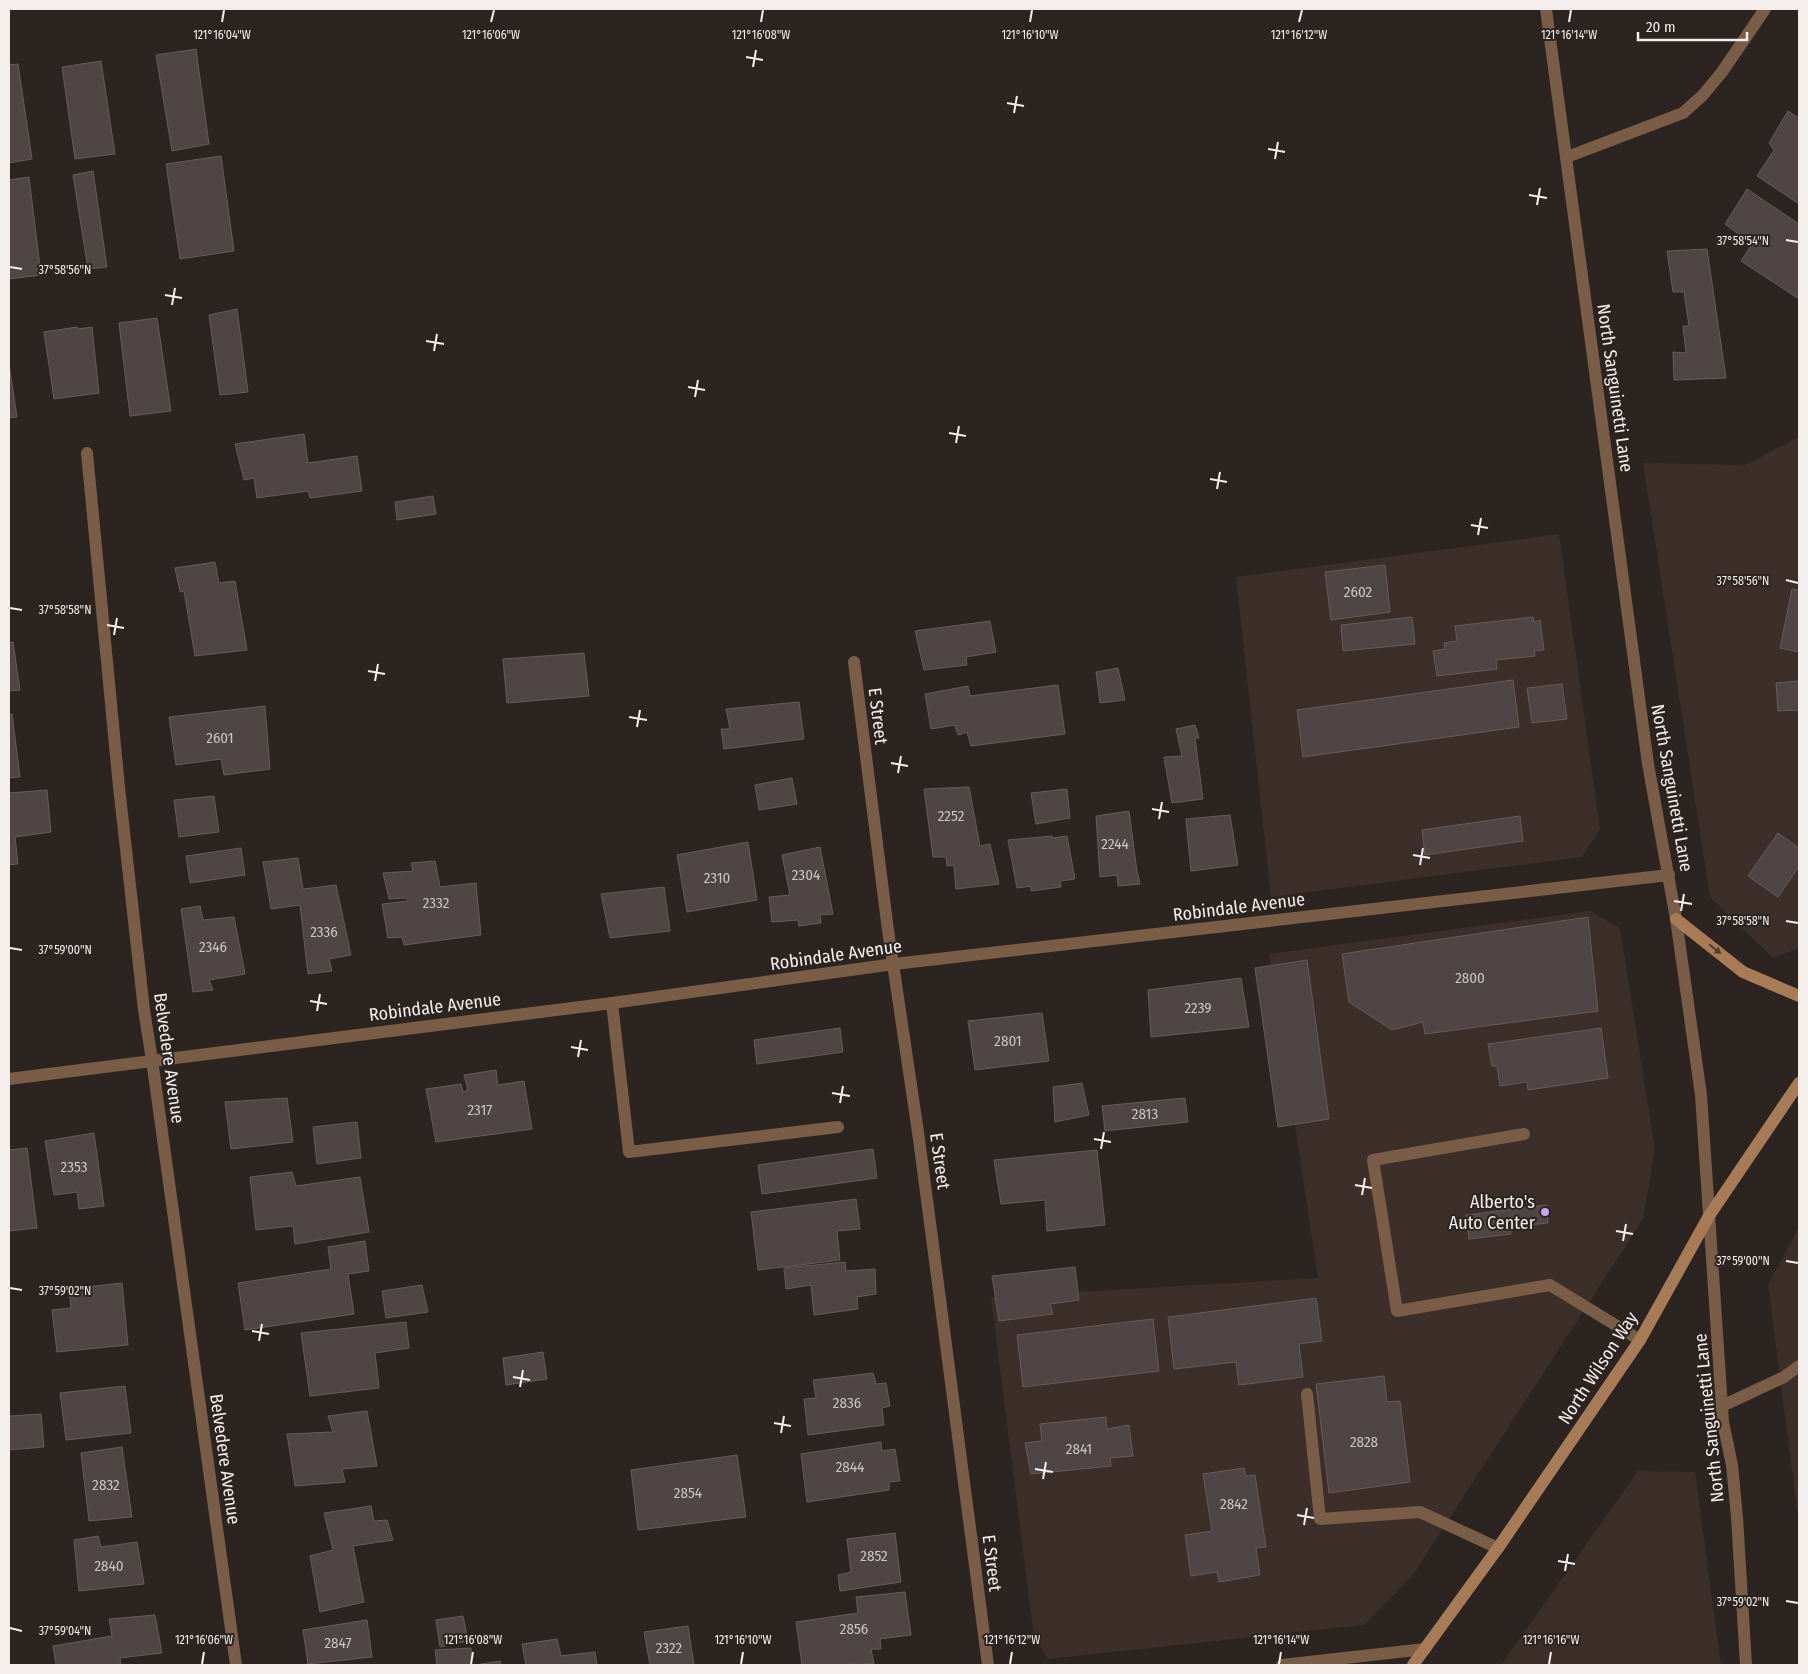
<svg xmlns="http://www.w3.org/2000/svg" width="1808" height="1674" viewBox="0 0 1808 1674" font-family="'Fira Sans Condensed',sans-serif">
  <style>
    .built { fill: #3c2e29 }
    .building { fill: #4e4544; stroke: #665c5b }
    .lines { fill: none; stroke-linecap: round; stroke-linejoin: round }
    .service { stroke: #795d47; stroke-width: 12 }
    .minor { stroke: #795d47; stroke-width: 12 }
    .tertiary { stroke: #795d47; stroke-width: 12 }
    .secondary { stroke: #a87b57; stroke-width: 12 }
    .oneway { fill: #513e31 }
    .ticks { fill: none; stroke: #f3eeec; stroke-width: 2 }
    .poi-dot { fill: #c7a6ef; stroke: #2c2421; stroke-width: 2 }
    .labels { text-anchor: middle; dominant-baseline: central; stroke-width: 4; stroke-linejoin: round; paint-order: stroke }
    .number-label { font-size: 15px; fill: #cac4c2 }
    .street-label { font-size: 18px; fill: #f3eeec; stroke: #2c2421 }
    .poi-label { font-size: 18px; fill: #f3eeec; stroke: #2c2421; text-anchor: end }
    .ticks-label { font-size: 12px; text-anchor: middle; fill: #f3eeec; stroke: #2c2421; stroke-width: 4; stroke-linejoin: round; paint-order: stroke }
  </style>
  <rect width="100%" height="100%" fill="#2c2421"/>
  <path class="built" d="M1799 437V948L1773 958 1710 897 1643 463 1745 465Z
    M1559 534 1600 829 1582 857 1271 897 1236 577Z
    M1590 911 1620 928 1655 1149 1643 1219 1413 1575 1364 1625 1048 1659 1034 1637 991 1297 1318 1278 1269 954Z
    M1799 1227V1524L1768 1285Z
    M1638 1471 1695 1472 1721 1665H1501Z"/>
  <path class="building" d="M196 49 209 144 172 151 156 55Z
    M101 61 115 154 75 159 62 67Z
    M18 64 32 159 9 163V65Z
    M1788 111 1799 118V204L1757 176 1774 150 1769 143Z
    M221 156 234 251 180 259 166 164Z
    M93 171 107 267 88 269 73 175Z
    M29 177 41 275 9 279V180Z
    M1747 189 1799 224V299L1741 261 1752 244 1725 224Z
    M1707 249 1726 378 1674 380 1673 352 1686 353 1683 326H1689L1684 292H1673L1667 251Z
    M237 309 248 392 220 395 209 315Z
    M157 318 171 411 130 416 119 323Z
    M77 327 78 329 92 327 99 393 54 399 44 332Z
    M9 364 17 417 9 418Z
    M304 434 308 463 357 456 362 491 310 498 308 491 257 498 254 478 244 480 235 444Z
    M433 496 436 514 397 520 395 502Z
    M215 562 219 583 235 581 247 650 195 656 184 591 180 592 175 568Z
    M1385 565 1390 612 1331 620 1325 572Z
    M1792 589 1799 590V652L1780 648Z
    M1412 617 1415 644 1343 651 1341 625Z
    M1533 617 1534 622 1540 620 1544 650 1534 651 1535 656 1496 660 1497 669 1437 676 1433 651 1445 649 1444 643 1457 641 1455 626Z
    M990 621 996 652 966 657 967 665 924 670 915 631Z
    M13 642 20 690 9 691V643Z
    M584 653 589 696 507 703 503 659Z
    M1118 668 1125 700 1100 703 1096 672Z
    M1513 680 1519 727 1303 757 1297 710Z
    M1799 681V710L1778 711 1776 683Z
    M1562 684 1567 719 1532 723 1527 688Z
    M1058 685 1065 734 971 746 967 732 958 735 955 725 931 729 925 694 968 686 970 696Z
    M799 702 804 739 724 749 721 729H730L726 709Z
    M265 706 270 769 224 775 221 759 176 765 169 717Z
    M12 714 20 777 9 778V715Z
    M1195 725 1199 738H1195L1203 799 1172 803 1164 757 1182 756 1176 729Z
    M792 778 797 804 759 810 755 785Z
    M969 787 980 846 990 844 999 884 956 889 954 865 947 866 946 857H933L924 789Z
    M1067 789 1070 818 1036 824 1031 793Z
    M47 790 51 832 15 837 18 864 9 865V793Z
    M214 796 219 832 179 837 174 800Z
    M1129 811 1137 871 1140 884 1118 886 1117 875 1100 877 1096 816Z
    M1230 815 1238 865 1191 871 1186 819Z
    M1520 816 1523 841 1425 855 1422 830Z
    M1778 833 1799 848V866L1778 897 1748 876Z
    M1052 836V838L1067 836 1075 879 1060 881 1061 887 1031 891V886L1017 888 1008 840Z
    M748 842 757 900 687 912 677 855Z
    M820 847 833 914 820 915 821 923 799 926 798 920 772 922 769 897 790 895 782 855Z
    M241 848 245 875 190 883 186 856Z
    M298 858 303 889 336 885 351 955 329 959 332 971 308 974 300 905 271 909 263 862Z
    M435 861 440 887 476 883 481 935 404 945 402 937 388 938 382 904 408 901 406 898 389 899 383 873 413 871 411 863Z
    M664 887 670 931 610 938 601 894Z
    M200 906 203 920 234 917 245 974 209 980 213 990 193 992 181 909Z
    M1588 917 1598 1011 1425 1034 1423 1022 1392 1030 1349 1002 1342 954Z
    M1307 960 1329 1119 1278 1127 1255 968Z
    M1241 978 1249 1027 1151 1037 1148 990Z
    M1042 1013 1049 1061 975 1070 968 1021Z
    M840 1028 843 1052 757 1064 754 1040Z
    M1601 1028 1608 1078 1528 1090 1527 1082 1500 1086 1497 1066H1492L1488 1044Z
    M496 1070 498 1085 524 1081 532 1129 436 1142 426 1089 461 1084 463 1092 468 1090 464 1075Z
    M1082 1083 1089 1115 1055 1122 1053 1087Z
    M287 1098 293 1142 231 1149 225 1102Z
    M1185 1098 1188 1122 1105 1131 1102 1106Z
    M357 1122 361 1158 317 1164 313 1127Z
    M94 1133 104 1206 79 1209 77 1192 54 1195 45 1141Z
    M27 1148 37 1228 9 1231V1150Z
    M873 1149 877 1178 762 1194 758 1165Z
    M1097 1150 1105 1225 1047 1231 1045 1200 1001 1204 994 1160Z
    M292 1172 296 1186 360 1177 369 1232 295 1244 293 1226 256 1230 250 1177Z
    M856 1199 860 1229 837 1231 840 1260 758 1270 751 1212Z
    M1546 1205 1548 1223 1510 1227 1511 1234 1469 1239 1466 1215Z
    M365 1241 369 1271 348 1274 354 1314 245 1330 238 1283 331 1269 328 1247Z
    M845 1262 846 1271 875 1269 876 1294 857 1297 858 1309 814 1315 811 1285 786 1289 784 1268Z
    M1075 1267 1079 1300 1050 1304 1053 1314 999 1321 992 1276Z
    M122 1283 128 1345 57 1352 52 1310 71 1308 69 1289Z
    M422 1285 428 1312 386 1318 382 1291Z
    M1316 1298 1322 1341 1299 1344 1303 1377 1239 1385 1236 1362 1174 1369 1168 1317Z
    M1153 1319 1159 1371 1023 1387 1017 1335Z
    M406 1322 409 1348 375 1353 379 1388 310 1396 301 1333Z
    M543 1352 547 1379 506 1385 503 1358Z
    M873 1373 876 1384 886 1383 890 1406 882 1408 884 1425 808 1435 804 1399 816 1398 813 1380Z
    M1384 1376 1387 1402 1400 1401 1410 1482 1329 1493 1316 1384Z
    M125 1386 131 1433 66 1440 60 1393Z
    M367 1411 377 1466 342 1469 345 1482 295 1486 287 1434 333 1432 328 1416Z
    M41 1414 44 1447 9 1450V1416Z
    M1106 1417 1107 1429 1129 1425 1133 1456 1110 1458 1111 1466 1031 1474 1025 1443 1042 1441 1040 1424Z
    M881 1442 882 1451 895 1449 900 1481 889 1482V1490L807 1502 801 1454Z
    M122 1447 132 1517 89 1521 81 1453Z
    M737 1455 746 1517 638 1530 631 1470Z
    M1244 1468 1246 1476 1255 1475 1266 1547 1256 1548 1260 1575 1219 1582 1217 1572 1191 1576 1185 1535 1212 1531 1203 1474Z
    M371 1506 374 1521 387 1520 393 1540 353 1546 364 1602 320 1612 310 1556 333 1550 324 1513Z
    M895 1533 901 1582 840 1591 838 1575 851 1572 847 1539Z
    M98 1536 101 1547 137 1542 144 1584 79 1591 74 1540Z
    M905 1592 911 1635 880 1639 881 1649H871L874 1664 802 1665 796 1622 858 1613 856 1597Z
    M155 1615 162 1653 120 1658 121 1665H56L53 1646 112 1636 109 1619Z
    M463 1616 468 1641 440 1647 436 1620Z
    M367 1620 372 1657 308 1664 303 1630Z
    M688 1626 694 1665H650L644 1632Z
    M557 1639 561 1656 595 1652 597 1665H526L522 1644Z
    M471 1648 472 1665H437L435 1650Z
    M500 1661 501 1665H475Z"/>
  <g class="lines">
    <path class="service" d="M612 1003 629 1152 838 1127
      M1524 1134 1373 1160 1397 1311 1550 1285 1640 1340
      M1307 1394 1320 1519 1420 1512 1498 1548
      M1722 1406 1784 1377 1799 1366"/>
    <path class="minor" d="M1567 157 1683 113 1703 95 1722 72 1765 9
      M87 453 119 787 144 1010 152 1060 236 1665
      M854 662 888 930 919 1139 988 1665
      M9 1079 612 1003 894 964 1669 875
      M1282 1665 1425 1649"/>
    <path class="tertiary" d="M1546 9 1648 764 1676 919 1701 1095 1723 1422 1732 1465 1737 1517 1746 1665"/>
    <path class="secondary" d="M1676 919 1743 972 1799 996
      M1413 1665 1498 1548 1640 1340 1709 1216 1799 1083"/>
  </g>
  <defs><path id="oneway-solid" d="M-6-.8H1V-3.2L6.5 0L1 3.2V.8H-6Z" transform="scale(1.25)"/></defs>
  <use class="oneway" href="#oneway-solid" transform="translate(1715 949) rotate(38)"/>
  <path class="ticks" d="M222 22 224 10M491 22 494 10M761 22 763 10M1030 22 1032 10M1299 22 1302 10M1569 22 1571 10M746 57 763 60M753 67 756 50M1007 103 1024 106M1014 113 1017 96M1268 149 1285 152M1275 159 1278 142M1529 195 1547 198M1537 205 1540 188M1786 240 1798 242M10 267 22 269M165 295 182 298M172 305 175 288M426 341 444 344M434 351 437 334M688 387 705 390M695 397 698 380M949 433 966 436M956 443 959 426M1210 479 1227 482M1217 489 1220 472M1471 525 1488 528M1478 535 1481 518M1786 580 1798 583M10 608 22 610M107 625 124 628M114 635 117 618M368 671 385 674M375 681 378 664M629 717 647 720M637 727 640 710M891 763 908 766M898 773 901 756M1152 809 1169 812M1159 819 1162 802M1413 855 1430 858M1420 865 1423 848M1674 901 1692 904M1681 911 1684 894M1786 921 1798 923M10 948 22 950M310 1001 327 1004M317 1011 320 994M571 1047 588 1050M578 1057 581 1040M832 1093 850 1096M840 1103 843 1086M1094 1139 1111 1142M1101 1149 1104 1132M1355 1185 1372 1188M1362 1195 1365 1178M1616 1231 1633 1234M1623 1241 1626 1224M1786 1261 1798 1263M10 1288 22 1290M252 1331 269 1334M259 1341 262 1324M513 1377 530 1380M520 1387 523 1370M774 1423 791 1426M781 1433 784 1416M1035 1469 1053 1472M1043 1479 1046 1462M1297 1515 1314 1518M1304 1525 1307 1508M1558 1561 1575 1564M1565 1571 1568 1554M1786 1601 1798 1603M10 1628 22 1631M202 1664 204 1652M471 1664 473 1652M741 1664 743 1652M1010 1664 1012 1652M1279 1664 1281 1652M1549 1664 1551 1652"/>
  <circle class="poi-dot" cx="1545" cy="1212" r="5"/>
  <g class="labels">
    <g class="number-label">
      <text x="1358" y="592">2602</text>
      <text x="220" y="738">2601</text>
      <text x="951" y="816">2252</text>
      <text x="1115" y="844">2244</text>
      <text x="806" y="875">2304</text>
      <text x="717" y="878">2310</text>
      <text x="436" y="903">2332</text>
      <text x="324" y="932">2336</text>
      <text x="213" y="947">2346</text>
      <text x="1470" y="978">2800</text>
      <text x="1198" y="1008">2239</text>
      <text x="1008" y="1041">2801</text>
      <text x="480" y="1110">2317</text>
      <text x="1145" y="1114">2813</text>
      <text x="74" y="1167">2353</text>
      <text x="847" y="1403">2836</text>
      <text x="1364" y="1442">2828</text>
      <text x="1079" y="1449">2841</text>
      <text x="850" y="1467">2844</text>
      <text x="106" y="1485">2832</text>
      <text x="688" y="1493">2854</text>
      <text x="1234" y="1504">2842</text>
      <text x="874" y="1556">2852</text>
      <text x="109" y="1566">2840</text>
      <text x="854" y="1629">2856</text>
      <text x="338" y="1643">2847</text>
      <text x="669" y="1648">2322</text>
    </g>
    <g class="street-label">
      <text transform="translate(1615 388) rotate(82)">North Sanguinetti Lane</text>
      <text transform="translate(878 716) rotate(83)">E Street</text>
      <text transform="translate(1672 788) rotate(80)">North Sanguinetti Lane</text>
      <text transform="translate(1239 907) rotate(-7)">Robindale Avenue</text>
      <text transform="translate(836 955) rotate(-8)">Robindale Avenue</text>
      <text transform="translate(435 1007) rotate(-7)">Robindale Avenue</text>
      <text transform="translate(169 1058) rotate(82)">Belvedere Avenue</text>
      <text transform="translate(940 1161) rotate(82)">E Street</text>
      <text transform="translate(1598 1368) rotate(-57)">North Wilson Way</text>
      <text transform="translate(1709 1418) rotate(-96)">North Sanguinetti Lane</text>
      <text transform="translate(225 1459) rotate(82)">Belvedere Avenue</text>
      <text transform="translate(992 1563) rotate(83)">E Street</text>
    </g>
    <g class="poi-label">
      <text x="1535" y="1202">Alberto's<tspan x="1535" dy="21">Auto Center</tspan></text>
    </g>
  </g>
  <g class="ticks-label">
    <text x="222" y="39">121°16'04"W</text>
    <text x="491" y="39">121°16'06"W</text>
    <text x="761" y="39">121°16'08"W</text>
    <text x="1030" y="39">121°16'10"W</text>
    <text x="1299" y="39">121°16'12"W</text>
    <text x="1569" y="39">121°16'14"W</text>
    <text x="1743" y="245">37°58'54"N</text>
    <text x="65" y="274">37°58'56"N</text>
    <text x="1743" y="585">37°58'56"N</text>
    <text x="65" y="614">37°58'58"N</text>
    <text x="1743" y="925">37°58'58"N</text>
    <text x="65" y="954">37°59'00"N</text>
    <text x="1743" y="1265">37°59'00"N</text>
    <text x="65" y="1295">37°59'02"N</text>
    <text x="1743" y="1606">37°59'02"N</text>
    <text x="65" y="1635">37°59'04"N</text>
    <text x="204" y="1644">121°16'06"W</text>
    <text x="473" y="1644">121°16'08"W</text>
    <text x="743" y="1644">121°16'10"W</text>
    <text x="1012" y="1644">121°16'12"W</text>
    <text x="1281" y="1644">121°16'14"W</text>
    <text x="1551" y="1644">121°16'16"W</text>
  </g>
  <rect width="1808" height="1674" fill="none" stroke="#f3eeec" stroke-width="20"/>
  <path d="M1638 32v8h109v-8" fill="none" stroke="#f3eeec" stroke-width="2.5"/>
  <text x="1646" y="32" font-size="15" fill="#f3eeec" stroke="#2c2421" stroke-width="4" paint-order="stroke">20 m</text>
</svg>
